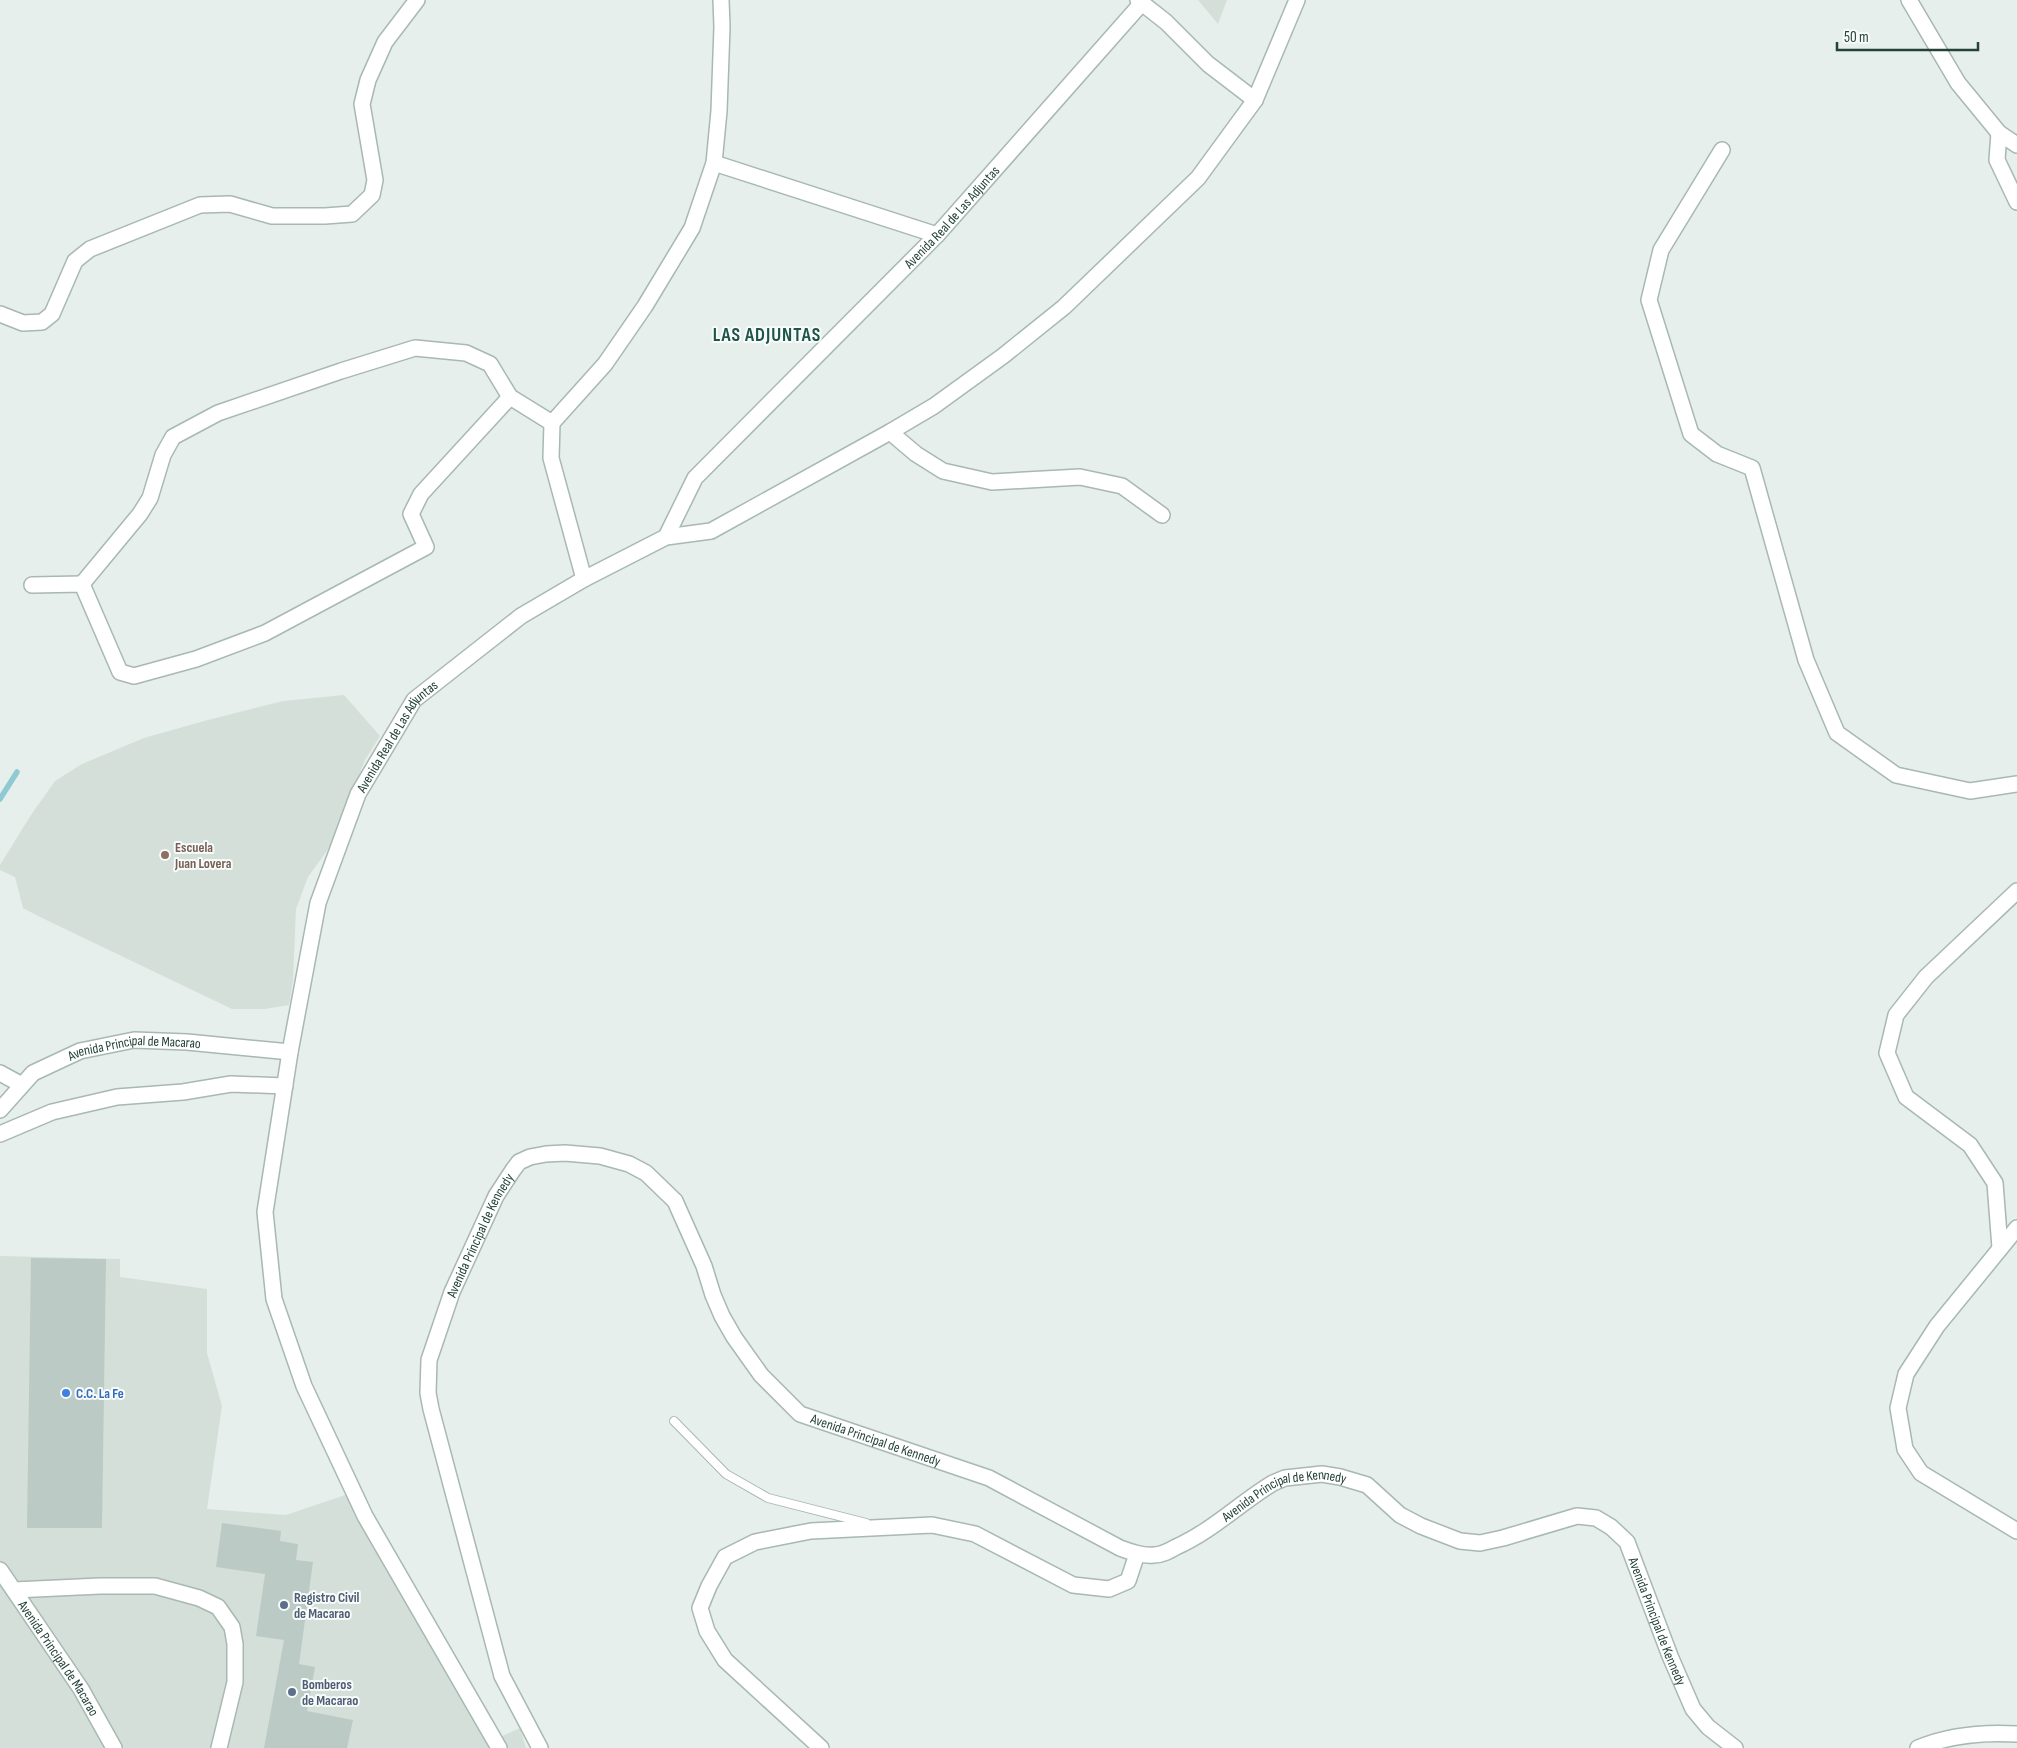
<svg xmlns="http://www.w3.org/2000/svg" width="2017" height="1748" viewBox="0 0 2017 1748" font-family="'Sofia Sans Condensed',sans-serif">
  <style>
    .built { fill: #d4dfda }
    .lines { fill: none; stroke-linecap: round; stroke-linejoin: round }
    .stream { stroke: #8ec9d4; stroke-width: 5.5 }
    .building { fill: #bbcac4 }
    .lane-casing { stroke: #a8b8b2; stroke-width: 10 }
    .street-casing { stroke: #a8b8b2; stroke-width: 18 }
    .lane { stroke: #fff; stroke-width: 8 }
    .street { stroke: #fff; stroke-width: 15 }
    .education-dot { fill: #8d6e63; stroke: #f7fbf9; stroke-width: 2 }
    .shop-dot { fill: #3f7fe0; stroke: #f7fbf9; stroke-width: 2 }
    .service-dot { fill: #5c6f8a; stroke: #f7fbf9; stroke-width: 2 }
    .labels { text-anchor: middle; dominant-baseline: central; stroke-width: 4; stroke-linejoin: round; paint-order: stroke }
    .street-label { font-size: 14px; fill: #24423a; stroke: #f7fbf9 }
    .education-label { font-size: 14px; font-weight: bold; fill: #785e54; stroke: #f7fbf9; text-anchor: start }
    .shop-label { font-size: 14px; font-weight: bold; fill: #366cbe; stroke: #f7fbf9; text-anchor: start }
    .service-label { font-size: 14px; font-weight: bold; fill: #4e5e75; stroke: #f7fbf9; text-anchor: start }
    .district-label { font-size: 19px; font-weight: bold; letter-spacing: 1px; fill: #1f5548; stroke: #f7fbf9 }
  </style>
  <rect width="100%" height="100%" fill="#e6efeb"/>
  <path class="built" d="M1198 0H1227L1218 24Z
    M344 695 380 736 365 760 331 845 308 877 296 909 293 980 289 1005 265 1009H232L38 916 23 908 15 877 0 870V865L31 815 55 781 82 764 144 738 208 720 283 701Z
    M0 1256 120 1259V1277L207 1289V1353L222 1406 207 1509 286 1515 357 1491 491 1741 520 1728 526 1748H0Z"/>
  <g class="lines">
    <path class="stream" d="M0 799 17 772"/>
  </g>
  <path class="building" d="M31 1258 106 1259 102 1528H27Z
    M222 1523 281 1531 280 1541 298 1544 296 1560 313 1562 299 1664 315 1667 307 1711 353 1720 347 1748H264L284 1640 256 1636 265 1574 216 1567Z"/>
  <g class="lines">
    <defs>
      <path id="lane" d="M674 1421 726 1474 768 1498 866 1523"/>
      <g id="street">
        <path d="M1138 0 1166 22 1208 64 1255 100"/>
        <path d="M1909 0 1958 83 1999 133 2017 145"/>
        <path d="M1999 133 1997 160 2017 202"/>
        <path d="M1722 150 1661 250 1649 300 1691 434 1717 454 1752 468 1806 660 1837 733 1896 775 1970 791 2017 784"/>
        <path d="M714 163 937 235"/>
        <path d="M0 314 23 323 42 322 52 314 75 261 90 249 200 205 230 204 272 216H325L352 214 372 195 375 180 362 104 368 80 385 42 417 0"/>
        <path d="M890 432 916 454 943 471 992 482 1080 477 1122 486 1162 515"/>
        <path id="s1" d="M666 537 695 478 937 235 1141 4"/>
        <path d="M584 579 551 458 552 423 605 364 645 306 692 228 714 163 719 111 722 27 721 0"/>
        <path d="M82 584 140 514 150 498 163 455 173 437 218 413 341 371 415 348 466 353 490 364 510 397 552 423"/>
        <path d="M32 585 82 584 120 672 134 676 196 659 265 633 426 547 411 514 421 494 510 397"/>
        <path d="M0 1073 22 1085"/>
        <path id="s2" d="M0 1110 33 1073 80 1051 134 1040 187 1042 290 1052"/>
        <path d="M0 1134 52 1112 117 1097 183 1092 231 1084 285 1086"/>
        <path d="M2017 1228 1937 1326 1906 1374 1898 1408 1905 1449 1921 1473 2017 1531"/>
        <path d="M2000 1248 1995 1183 1970 1145 1906 1097 1887 1053 1896 1015 1926 977 2017 891"/>
        <path id="s3" d="M0 1570 81 1689 114 1748"/>
        <path d="M14 1590 100 1586H155L199 1598 218 1607 232 1627 235 1644V1682L219 1748"/>
        <path id="s4" d="M499 1748 365 1516 304 1386 274 1299 265 1212 290 1052 318 903 358 794 414 700 521 616 584 579 666 537 711 531 890 432 934 406 1003 356 1064 307 1198 178 1255 100 1297 0"/>
        <path id="s5" d="M540 1748 502 1676 431 1409 428 1393 429 1360 452 1292 496 1196 513 1170 519 1162 530 1157 546 1154 565 1153 600 1156 629 1164 646 1173 675 1201 704 1266 713 1295 722 1316 734 1337 761 1375 800 1414 989 1478 1120 1548C1131 1552 1142 1556 1154 1555 1162 1555 1169 1551 1176 1547 1212 1531 1240 1503 1273 1483L1285 1478 1322 1474 1340 1477 1367 1485 1400 1515 1421 1526 1460 1541 1480 1543 1503 1538 1577 1516 1596 1518 1611 1527 1627 1542 1670 1656 1693 1709 1708 1727 1735 1748"/>
        <path d="M821 1748 725 1660 707 1631 700 1608 709 1586 725 1557 755 1542 811 1531 932 1525 975 1534 1073 1585 1109 1589 1128 1581 1137 1554"/>
        <path d="M1918 1748C1949 1735 1984 1732 2017 1734"/>
      </g>
    </defs>
    <use href="#lane" class="lane-casing"/>
    <use href="#street" class="street-casing"/>
    <use href="#lane" class="lane"/>
    <use href="#street" class="street"/>
  </g>
  <circle class="education-dot" cx="165" cy="855" r="5"/>
  <circle class="shop-dot" cx="66" cy="1393" r="5"/>
  <g class="service-dot">
    <circle cx="284" cy="1605" r="5"/>
    <circle cx="292" cy="1692" r="5"/>
  </g>
  <g class="labels">
    <g class="street-label">
      <text stroke="none"><textPath href="#s1" startOffset="432">Avenida Real de Las Adjuntas</textPath></text>
      <text stroke="none"><textPath href="#s4" startOffset="1091">Avenida Real de Las Adjuntas</textPath></text>
      <text stroke="none"><textPath href="#s2" startOffset="156">Avenida Principal de Macarao</textPath></text>
      <text stroke="none"><textPath href="#s5" startOffset="542">Avenida Principal de Kennedy</textPath></text>
      <text stroke="none"><textPath href="#s5" startOffset="1128">Avenida Principal de Kennedy</textPath></text>
      <text stroke="none"><textPath href="#s5" startOffset="1578">Avenida Principal de Kennedy</textPath></text>
      <text stroke="none"><textPath href="#s5" startOffset="2042">Avenida Principal de Kennedy</textPath></text>
      <text stroke="none"><textPath href="#s3" startOffset="106">Avenida Principal de Macarao</textPath></text>
    </g>
    <g class="education-label">
      <text x="175" y="847">Escuela<tspan x="175" dy="16">Juan Lovera</tspan></text>
    </g>
    <g class="shop-label">
      <text x="76" y="1393">C.C. La Fe</text>
    </g>
    <g class="service-label">
      <text x="294" y="1597">Registro Civil<tspan x="294" dy="16">de Macarao</tspan></text>
      <text x="302" y="1684">Bomberos<tspan x="302" dy="16">de Macarao</tspan></text>
    </g>
    <g class="district-label">
      <text x="767" y="335">LAS ADJUNTAS</text>
    </g>
  </g>
  <path d="M1837 42v8h141v-8" fill="none" stroke="#24423a" stroke-width="2.5"/>
  <text x="1844" y="42" font-size="15" fill="#24423a" stroke="#f7fbf9" stroke-width="4" paint-order="stroke">50 m</text>
</svg>
